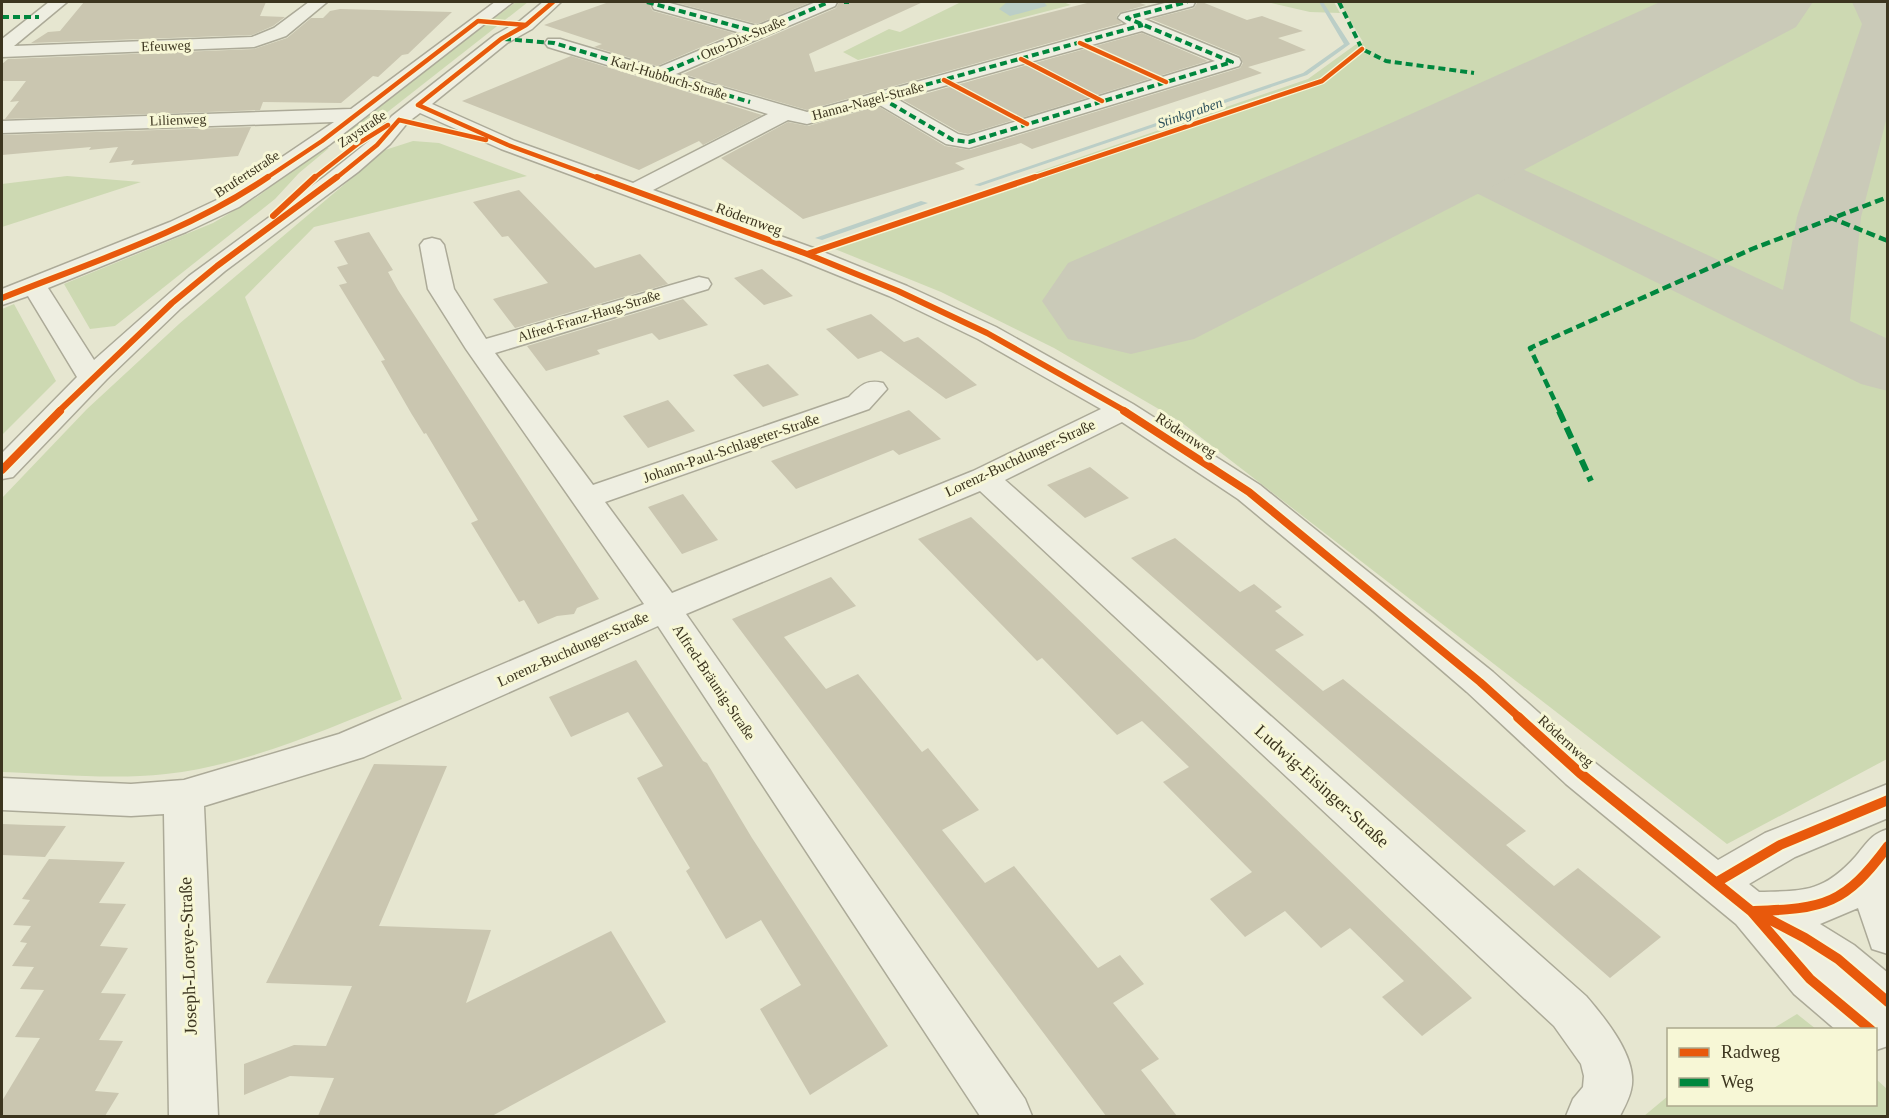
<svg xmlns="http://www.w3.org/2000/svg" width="1889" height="1118" viewBox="0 0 1889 1118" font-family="'Times New Roman',serif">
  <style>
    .green { fill: #cdd9b2 }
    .water { fill: #bbcec7 }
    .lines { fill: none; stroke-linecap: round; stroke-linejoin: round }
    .stream { fill: #bbcec7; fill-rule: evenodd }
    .taxiway { fill: #cacab8; fill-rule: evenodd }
    .runway { fill: #cacab8; fill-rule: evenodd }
    .building { fill: #cac6b0 }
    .minor-casing { stroke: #acaa98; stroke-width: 3 }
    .minor { fill: #eeeee1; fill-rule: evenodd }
    .quiet-far2 { stroke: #00873e; stroke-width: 4; stroke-dasharray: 7 4; stroke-linecap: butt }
    .quiet-far1 { stroke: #00873e; stroke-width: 4.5; stroke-dasharray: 9 4.5; stroke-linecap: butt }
    .quiet { stroke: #00873e; stroke-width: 6; stroke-dasharray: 12 6; stroke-linecap: butt }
    .cycleway-far3-casing { stroke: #f7f7d6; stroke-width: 7 }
    .cycleway-far2-casing { stroke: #f7f7d6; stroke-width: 9 }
    .cycleway-far1-casing { stroke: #f7f7d6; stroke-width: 11 }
    .cycleway-casing { stroke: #f7f7d6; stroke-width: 14 }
    .cycleway-far3 { stroke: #e8590c; stroke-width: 4.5 }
    .cycleway-far2 { stroke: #e8590c; stroke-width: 6 }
    .cycleway-far1 { stroke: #e8590c; stroke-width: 8 }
    .cycleway { stroke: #e8590c; stroke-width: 10 }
    .labels { text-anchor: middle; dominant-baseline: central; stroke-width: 6; stroke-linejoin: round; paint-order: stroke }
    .far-street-label { font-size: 14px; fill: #3c351f; stroke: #f7f7d6 }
    .far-water-label { font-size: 14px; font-style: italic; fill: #2e525c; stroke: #f7f7d6 }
    .street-label { font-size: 15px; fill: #3c351f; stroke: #f7f7d6 }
    .near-street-label { font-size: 18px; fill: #3c351f; stroke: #f7f7d6 }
  </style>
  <rect width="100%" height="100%" fill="#e6e6d0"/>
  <path class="green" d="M516 2H528L371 125 349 139 333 140Z
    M961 2H1063L1071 5 858 60 843 52 889 29 900 32Z
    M1267 2H1334L1340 13 1310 12Z
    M1339 2H1887V759L1727 844 1181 422 1054 348 941 292 825 245 1308 79 1355 45 1363 42Z
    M413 141 439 143 527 176 314 227 245 297 402 699C326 729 248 765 166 774 112 780 56 774 2 772V498L87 409 179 324 385 150Z
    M322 148H329L299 173 275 199 115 326 90 329 64 284 213 223 257 197Z
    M67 176 141 182 2 227V184Z
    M14 304 56 381 2 435V309Z
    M1797 1014 1816 1029H1772Z
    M1876 1079 1887 1089V1116H1644L1668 1096V1104H1876Z"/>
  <path class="water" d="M1007 2H1044L1047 6 1010 16 999 9Z"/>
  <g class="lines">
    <path class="stream" d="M1319 2H1323L1350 44 1307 75 980 186 974 185 1303 73 1344 44Z
      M921 201 928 203 822 240 815 238Z"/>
    <path class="taxiway" d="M1852 2H1888V113L1861 217 1850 321 1888 339V391L1861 384 1422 166 1414 154 1422 142 1443 136 1464 142 1783 290 1797 217 1862 24Z"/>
    <path class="runway" d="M1660 2H1813L1796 27 1495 185 1194 339 1131 354 1068 339 1042 301 1068 263 1391 123Z"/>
  </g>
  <path class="building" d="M84 2H266L260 16 285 17 273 26 252 35 31 43 48 32 60 31Z
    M609 2H652L650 6 653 11 734 33 657 66 594 47 602 44 544 25Z
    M673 2H811L757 24Z
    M839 2H923L809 54 815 72 1091 2H1137L1146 5 1119 13 1116 18 1122 23 807 110 683 74 836 8Z
    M1202 2 1247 20 1262 16 1303 31 1278 38 1306 50 1248 67 1262 73 1032 149 1021 143 955 163 965 169 803 219 721 158 788 122 808 126 878 106 945 146 970 150 1240 68 1243 63 1240 56 1151 19 1194 8 1197 3Z
    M340 9 452 12 408 54 402 55 378 77 373 76 341 103 263 102 260 110 5 119 19 101 10 102 26 81H2V64L8 59 254 49 287 38 311 18H323L330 11Z
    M1142 33 1208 61 968 134 959 132 903 100Z
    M571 56 762 115 703 145 699 141 639 170 462 101Z
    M251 127 238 156 131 165 134 160 109 163 118 147 89 150 91 147 2 155V135Z
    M519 190 595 268 640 254 668 284 515 328 493 299 548 283 508 236 502 237 473 202Z
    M369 232 393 270 388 272 398 290 599 599 577 608 574 614 557 616 538 624 524 600 519 602 471 523 478 520 426 433 424 434 411 413 381 361 385 360 339 285 347 283 337 267 348 264 334 241Z
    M762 269 793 296 764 305 734 278Z
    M683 299 708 325 659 340 652 333 597 350 600 354 546 371 527 346Z
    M871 314 904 342 918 337 977 385 946 399 881 351 858 359 826 329Z
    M768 364 799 395 763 407 733 375Z
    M668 400 695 431 648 448 623 416Z
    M909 410 941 439 899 455 893 450 796 489 771 461Z
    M1090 467 1129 498 1085 518 1047 485Z
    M683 494 718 540 682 554 648 507Z
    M971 517 1049 591 1472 998 1422 1036 1382 997 1404 981 1350 928 1321 948 1285 911 1245 937 1210 899 1252 872 1163 782 1189 767 1142 721 1117 735 1042 658 1037 661 918 539Z
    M1175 538 1240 592 1254 584 1282 607 1275 611 1304 635 1275 650 1323 691 1343 679 1526 831 1506 845 1554 886 1578 868 1661 937 1610 978 1131 558Z
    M831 577 856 606 784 637 826 689 858 674 922 752 928 748 979 810 942 830 985 883 1014 866 1098 968 1120 955 1144 984 1113 1003 1159 1059 1141 1070 1177 1116H1106L732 619Z
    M636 660 703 761 707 763 752 838 888 1046 810 1095 760 1009 801 985 761 920 726 939 686 871 690 868 637 778 663 766 628 712 571 737 549 697Z
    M374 764 447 766 379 926 491 930 466 1003 611 931 666 1022 492 1116H318L334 1078 290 1076 244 1095V1064L294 1045 326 1046 352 986 266 983Z
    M2 824 29 825 66 826 45 857 2 855Z
    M49 859 125 862 99 903 126 904 100 946 128 948 101 993 126 994 99 1040 123 1041 95 1091 119 1093 105 1116H2V1101L40 1038 15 1037 44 990 20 989 34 967 12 966 27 943 20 942 31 926 13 925 30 900 22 899Z"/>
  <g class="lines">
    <defs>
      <path id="minor" d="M49 2H67L14 46 252 37 274 28 309 2H327L286 36 254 47 2 57V39Z
        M495 2H513L329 145 239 207 186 232 48 288 94 360 189 276 324 177 369 141 392 116 495 35 520 21 543 2H561L532 29 507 43 432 104 515 141 633 183 768 114 548 47 545 43 548 39H560L657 68 741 33 654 9 652 5 654 2H666L757 26 816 2H837L835 6 676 74 807 112 1127 24 1118 18 1121 14 1169 2H1195L1193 6 1144 19 1239 58 1241 62 1239 66 969 148 946 144 878 104 807 124 788 120 653 190 816 249 907 286 996 327 1133 404 1260 485 1493 672 1594 762 1718 860 1765 833 1888 784V818L1795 857 1749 884 1759 892C1805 891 1824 892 1856 856 1868 842 1870 835 1888 829V954L1872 949 1858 908 1820 924 1854 945 1888 973V1046L1876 1050V1030H1836L1794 994 1736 924 1566 784 1467 692 1373 611 1238 499 1122 422 1005 480 1586 996C1605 1018 1639 1059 1631 1090 1629 1099 1624 1108 1620 1116H1566L1573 1099 1583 1087 1584 1076 1581 1064 1554 1026 980 491 686 614 1025 1099 1032 1116H980L658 626 364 757 204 806 218 1116H169L164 814 131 816 2 810V778L131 784 184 780 339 734 644 604 466 349 428 289 420 245 424 240 432 238 440 240 444 245 454 289 486 339 699 277 708 279 711 284 708 289 495 353 593 485 849 397C860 386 866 379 883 383L887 389 869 409 605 502 672 593 973 471 1101 409 978 339 889 296 798 259 501 149 420 113 408 122 390 144 358 172 225 271 181 308 107 379 13 477 2 479V453L77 377 28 296 2 305V289L170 222 223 197 334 122 2 133V121L351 109ZM1142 31 1215 61 968 136 958 134 897 99Z"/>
    </defs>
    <use href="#minor" class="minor-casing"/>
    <use href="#minor" class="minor"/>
    <path class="quiet-far2" d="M647 2 757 32
      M844 2H849
      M1339 2 1362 49 1386 61 1474 73
      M2 17H39
      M504 39 554 43 750 102
      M657 75 829 2
      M881 98 953 140 969 142 1232 62 1127 18 1187 2
      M841 108 1143 25"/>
    <path class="quiet-far1" d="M1829 217 1888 241
      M1560 412 1530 348 1752 249 1888 197"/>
    <path class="quiet" d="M1559 411 1591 481"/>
    <defs>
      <path id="cycleway-far3" d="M553 2 526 25 501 39 418 105 508 145 601 179
        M1080 43 1166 82
        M1021 59 1102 101
        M944 80 1027 124
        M399 120 486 140
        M265 179 322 141 478 21 526 25
        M313 179 359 143 388 125
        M335 179 377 145 399 120
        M1030 179 1322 81 1362 49"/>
      <path id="cycleway-far2" d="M597 177 807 254 898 291 987 333 1127 412
        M273 216 315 177
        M807 254 1035 177
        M2 298C92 262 187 232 268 177
        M58 412 172 303 217 266 337 177"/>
      <path id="cycleway-far1" d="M1124 411 1249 492 1480 682 1520 718
        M2 470 60 411"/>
      <path id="cycleway" d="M1518 717 1580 773 1751 911 1810 979 1871 1030
        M1717 882 1780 845 1888 800
        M1754 911C1825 909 1845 904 1888 846
        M1757 913 1805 938 1838 959 1888 1002"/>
    </defs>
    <use href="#cycleway-far3" class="cycleway-far3-casing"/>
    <use href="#cycleway-far2" class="cycleway-far2-casing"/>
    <use href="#cycleway-far1" class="cycleway-far1-casing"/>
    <use href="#cycleway" class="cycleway-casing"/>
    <use href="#cycleway-far3" class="cycleway-far3"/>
    <use href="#cycleway-far2" class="cycleway-far2"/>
    <use href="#cycleway-far1" class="cycleway-far1"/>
    <use href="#cycleway" class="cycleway"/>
  </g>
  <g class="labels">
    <g class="far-street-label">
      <text transform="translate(743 38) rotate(-23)">Otto-Dix-Straße</text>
      <text transform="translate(166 46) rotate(-2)">Efeuweg</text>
      <text transform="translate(669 78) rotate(17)">Karl-Hubbuch-Straße</text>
      <text transform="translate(868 101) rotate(-15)">Hanna-Nagel-Straße</text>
      <text transform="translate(178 120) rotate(-2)">Lilienweg</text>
      <text transform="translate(362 129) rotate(-34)">Zaystraße</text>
      <text transform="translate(247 174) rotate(-33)">Brufertstraße</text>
      <text transform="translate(589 316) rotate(-17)">Alfred-Franz-Haug-Straße</text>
    </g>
    <g class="far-water-label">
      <text transform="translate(1190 113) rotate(-19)">Stinkgraben</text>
    </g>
    <g class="street-label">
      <text transform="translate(749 219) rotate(20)">Rödernweg</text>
      <text transform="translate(1186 435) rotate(33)">Rödernweg</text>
      <text transform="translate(731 448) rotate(-19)">Johann-Paul-Schlageter-Straße</text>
      <text transform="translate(1020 458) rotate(-25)">Lorenz-Buchdunger-Straße</text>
      <text transform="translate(573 649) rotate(-24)">Lorenz-Buchdunger-Straße</text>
      <text transform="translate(714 682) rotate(56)">Alfred-Bräunig-Straße</text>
      <text transform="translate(1566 741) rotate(42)">Rödernweg</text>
    </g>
    <g class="near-street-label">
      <text transform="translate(1322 786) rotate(42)">Ludwig-Eisinger-Straße</text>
      <text transform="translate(188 956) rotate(-92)">Joseph-Loreye-Straße</text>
    </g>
  </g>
  <rect width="1889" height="1118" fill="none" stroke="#3c351f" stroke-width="6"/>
  <rect x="1667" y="1028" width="210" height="78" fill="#f7f7d6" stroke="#aca98d" stroke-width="1.5"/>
  <rect x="1679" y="1048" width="30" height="9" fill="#e8590c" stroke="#aca98d" stroke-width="1.5"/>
  <text x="1721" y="1058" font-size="18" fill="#3c351f">Radweg</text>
  <rect x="1679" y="1078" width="30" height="9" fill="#00873e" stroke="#aca98d" stroke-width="1.5"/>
  <text x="1721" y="1088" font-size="18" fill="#3c351f">Weg</text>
</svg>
